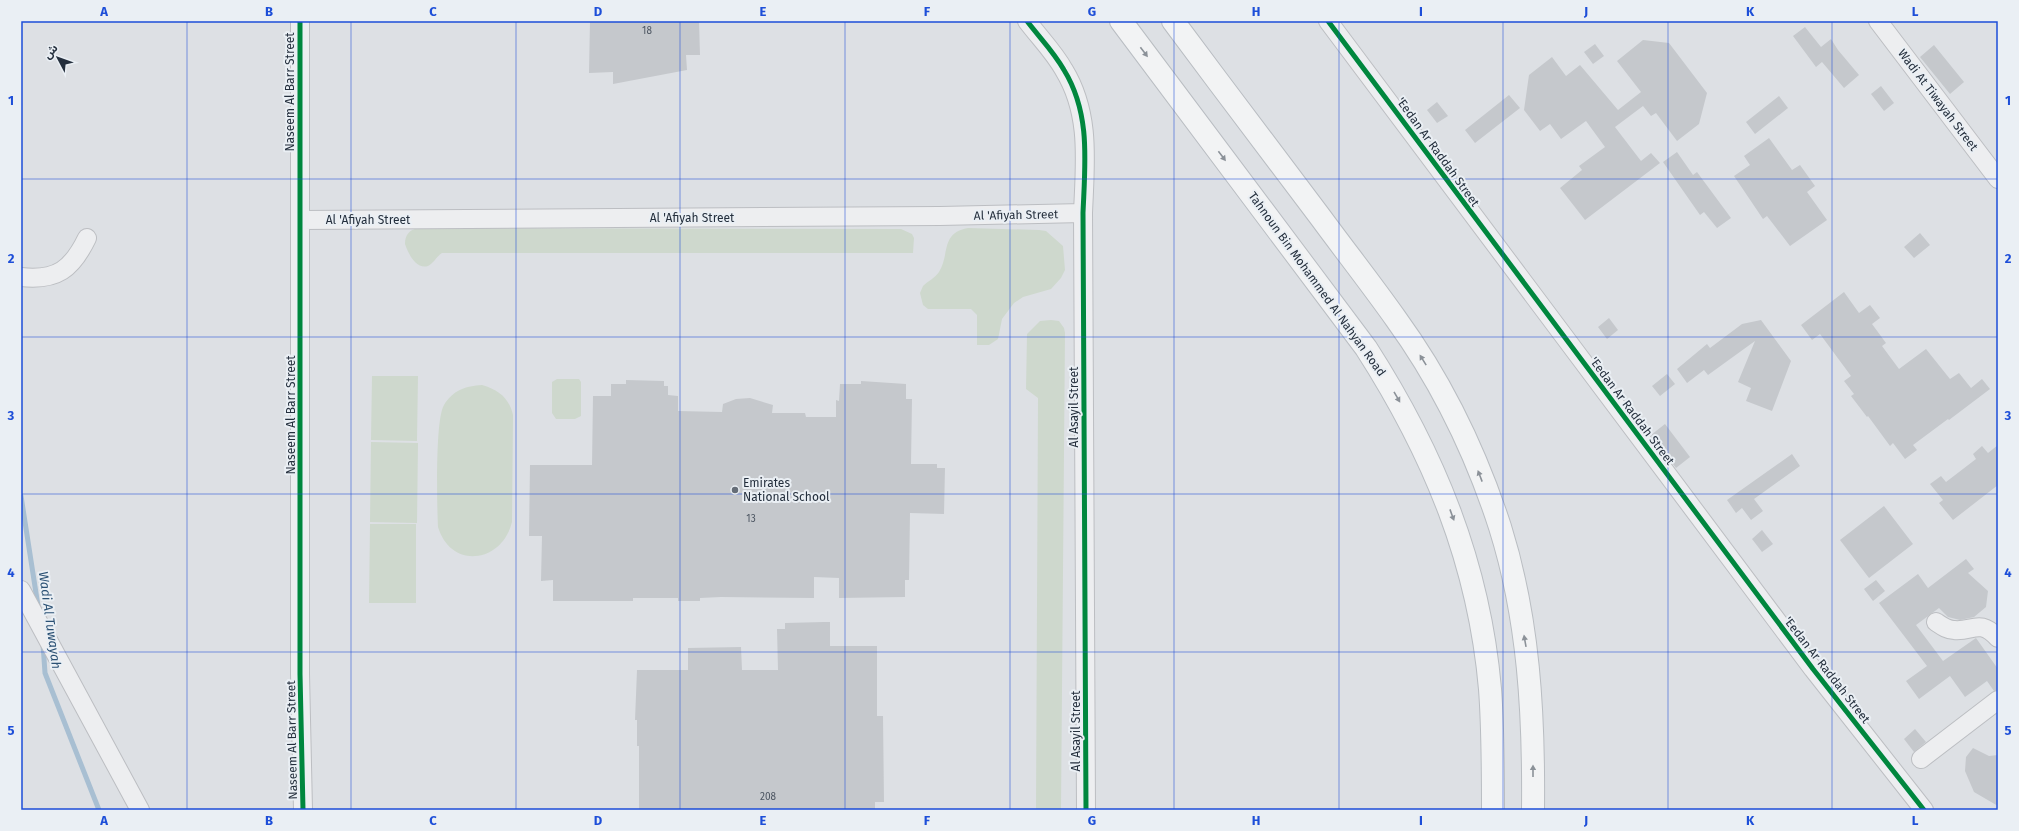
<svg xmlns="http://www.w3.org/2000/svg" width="2019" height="831" viewBox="0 0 2019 831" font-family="'Fira Sans','Noto Sans Arabic',sans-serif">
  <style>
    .green { fill: #ced8cd }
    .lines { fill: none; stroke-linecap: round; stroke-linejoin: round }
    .stream { stroke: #a8bfd2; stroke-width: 5 }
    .building { fill: #c5c8cc }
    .street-casing { stroke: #bcbec2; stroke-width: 20 }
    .primary-casing { stroke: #b9bdc2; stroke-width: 24 }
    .street { stroke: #edeef0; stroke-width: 18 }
    .primary { stroke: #f2f3f4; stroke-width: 22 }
    .cycleway-casing { stroke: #eaeff4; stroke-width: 8 }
    .cycleway { stroke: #00873e; stroke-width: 5 }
    .oneway { fill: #8b9198 }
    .grid { fill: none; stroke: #1d4ed8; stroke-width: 1; stroke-opacity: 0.55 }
    .poi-dot { fill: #656d77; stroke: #eaeff4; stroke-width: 1.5 }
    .labels { text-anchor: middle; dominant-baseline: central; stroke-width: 4; stroke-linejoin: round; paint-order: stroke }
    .number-label { font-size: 10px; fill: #4d5662 }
    .street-label { font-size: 12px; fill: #242f3d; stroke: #eaeff4 }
    .poi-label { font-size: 12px; fill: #242f3d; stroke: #eaeff4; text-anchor: start }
    .water-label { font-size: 13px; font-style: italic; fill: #2b5174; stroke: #eaeff4 }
    .neatline { fill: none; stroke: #1d4ed8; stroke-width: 1.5 }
    .grid-label { font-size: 13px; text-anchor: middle; font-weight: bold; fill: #1d4ed8 }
  </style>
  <rect width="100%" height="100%" fill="#dde0e4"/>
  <path class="green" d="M418 228 901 229 912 234 914 238 913 253H442C437 256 433 264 428 266 416 270 408 253 405 244 405 235 409 230 418 228Z
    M968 228 1039 230 1046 231 1063 246 1065 270 1061 278 1051 289 1023 297 1014 303 1002 319 998 339 989 345H977V315L971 309H928L923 305 920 293 923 286C928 281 935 278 939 272 950 255 940 233 968 228Z
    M1051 320 1059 321 1064 328 1065 333 1061 810H1036L1038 398 1026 389 1027 334 1040 321Z
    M372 376H418L417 441 371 440Z
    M579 379 581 382V416L575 419H556L552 413V382L557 379Z
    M482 385C499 390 509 398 513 415L512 522C502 563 451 570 438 527 437 508 435 419 444 405 453 390 466 386 482 385Z
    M371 442 418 443 417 523 370 522Z
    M370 524H416V603H369Z"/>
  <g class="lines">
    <path class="stream" d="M21 496 38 606
      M43 644 45 673 99 810"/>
  </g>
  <path class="building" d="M590 21H699L700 55H686L687 70 613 84V72L589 73Z
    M1805 27 1821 47 1831 39 1838 50 1859 75 1844 88 1822 62 1816 67 1793 36Z
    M1643 40 1669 43 1707 93 1699 124 1677 141 1656 113 1651 116 1643 106 1615 127 1641 161 1651 153 1660 163 1585 220 1560 188 1582 170 1579 166 1605 147 1586 121 1561 139 1550 124 1540 131 1524 110 1529 75 1552 57 1566 76 1580 65 1618 110 1641 92 1617 61Z
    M1595 44 1604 56 1593 64 1584 52Z
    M1934 45 1964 82 1950 94 1920 57Z
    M1881 86 1894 103 1884 111 1871 94Z
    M1509 95 1520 108 1475 143 1465 130Z
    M1779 96 1788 108 1755 134 1746 122Z
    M1437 102 1448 116 1437 123 1427 110Z
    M1769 138 1792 170 1800 165 1815 186 1807 192 1827 220 1790 246 1767 216 1763 219 1734 176 1750 165 1744 156Z
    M1677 152 1693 175 1697 172 1731 218 1717 228 1704 212 1700 215 1663 162Z
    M1920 233 1930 245 1914 258 1904 247Z
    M1844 292 1859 313 1870 305 1880 318 1872 324 1886 343 1882 346 1899 369 1926 349 1950 379 1959 373 1971 388 1982 379 1990 389 1949 420 1948 419 1913 445 1917 450 1905 459 1893 443 1890 446 1868 416 1867 417 1851 396 1854 394 1844 381 1851 376 1820 334 1812 340 1801 325Z
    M1609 318 1618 330 1607 339 1598 327Z
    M1761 320 1791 361 1772 411 1746 401 1751 388 1738 382 1755 341 1708 375 1704 370 1687 383 1677 369 1707 344 1710 348 1742 324Z
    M1667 374 1675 384 1660 396 1652 386Z
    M626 380 664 381V386H668V395L678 396V411L722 412 723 404 736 399 750 398 773 405 772 413H805L806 417H836V400L839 401 840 384H861V381L906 384V399H912L911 464H937V468H945L944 514 910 513 909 580H905V597L839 598V578L814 577V598L721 597 700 598V601H678V598H633V601H553V580L541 581 542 536H529L530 465H592L593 396H611V384H626Z
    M1665 424 1690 457 1676 468 1651 435Z
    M1998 445V485L1953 520 1939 503 1943 500 1930 484 1941 476 1946 482 1976 459 1973 454 1982 446 1988 453Z
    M1792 454 1800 466 1754 499 1763 511 1751 520 1742 508 1736 513 1727 500Z
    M1884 506 1913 544 1869 578 1840 540Z
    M1762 530 1773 544 1762 552 1752 539Z
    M1966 559 1974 569 1968 573 1988 591 1986 607 1974 617 1960 620 1948 617 1939 608 1916 625 1943 661 1976 638 1998 669V690L1994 691 1987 681 1965 697 1950 676 1919 699 1906 681 1927 666 1879 603 1918 574 1928 588Z
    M1876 580 1885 591 1873 601 1864 589Z
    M824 622H830V646H877V716H883L884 802H875V810H639V746H637V720H635L637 670H688V648L741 647 742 670H778L777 629H785V623Z
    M1915 729 1926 742 1914 752 1904 739Z
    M1973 748 1989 756 1998 755V806L1974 792 1965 771 1966 757Z"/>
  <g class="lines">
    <defs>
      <path id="street" d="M300 21V674L303 810
        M1027 21C1039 37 1054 52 1064 70 1091 114 1085 163 1083 213L1086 810
        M1328 21 1813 669 1924 810
        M1878 21 1998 179
        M300 220 940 216 1083 213
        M21 277C57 281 72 269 87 238
        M21 590 140 810
        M1936 622C1942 626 1947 630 1954 630 1973 632 1979 618 1998 638
        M1921 759 1998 700"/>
      <path id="primary" d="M1121 21 1366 348C1434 454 1479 563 1490 689 1493 729 1493 770 1493 810
        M1173 21C1222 87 1272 153 1321 218 1346 252 1372 285 1396 319 1441 381 1476 453 1500 527 1529 619 1534 714 1533 810"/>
    </defs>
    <use href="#street" class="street-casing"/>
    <use href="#primary" class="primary-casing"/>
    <use href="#street" class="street"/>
    <use href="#primary" class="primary"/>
    <defs>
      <path id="cycleway" d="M300 21V674L303 810
        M1027 21C1039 37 1054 52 1064 70 1091 114 1085 163 1083 213L1086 810
        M1328 21 1813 669 1924 810"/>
    </defs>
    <use href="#cycleway" class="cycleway-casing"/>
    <use href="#cycleway" class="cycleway"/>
  </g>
  <defs><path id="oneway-solid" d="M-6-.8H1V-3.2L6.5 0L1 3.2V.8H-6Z"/></defs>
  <g class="oneway">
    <use href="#oneway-solid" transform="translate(1144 52) rotate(53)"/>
    <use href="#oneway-solid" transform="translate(1222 156) rotate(53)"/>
    <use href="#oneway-solid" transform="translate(1423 360) rotate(-122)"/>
    <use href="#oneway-solid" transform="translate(1397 397) rotate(60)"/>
    <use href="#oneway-solid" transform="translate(1480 476) rotate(-111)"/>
    <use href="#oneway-solid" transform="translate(1452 515) rotate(70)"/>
    <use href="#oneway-solid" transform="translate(1525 641) rotate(-100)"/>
    <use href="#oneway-solid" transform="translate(1533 771) rotate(-90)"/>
  </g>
  <path class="grid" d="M187 21V810M351 21V810M516 21V810M680 21V810M845 21V810M1010 21V810M1174 21V810M1339 21V810M1503 21V810M1668 21V810M1832 21V810M21 179H1998M21 337H1998M21 494H1998M21 652H1998"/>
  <circle class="poi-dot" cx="735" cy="490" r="4"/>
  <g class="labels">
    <g class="number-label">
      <text x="647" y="31">18</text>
      <text x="751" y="519">13</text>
      <text x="768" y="797">208</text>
    </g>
    <g class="street-label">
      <text transform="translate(290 92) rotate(-90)">Naseem Al Barr Street</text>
      <text transform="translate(1938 100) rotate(53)">Wadi At Tiwayah Street</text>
      <text transform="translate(1438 152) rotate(54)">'Eedan Ar Raddah Street</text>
      <text transform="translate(1016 215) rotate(-1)">Al 'Afiyah Street</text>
      <text x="692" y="218">Al 'Afiyah Street</text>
      <text x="368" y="220">Al 'Afiyah Street</text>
      <text transform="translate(1317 284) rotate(54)">Tahnoun Bin Mohammed Al Nahyan Road</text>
      <text transform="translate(1074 407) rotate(-90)">Al Asayil Street</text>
      <text transform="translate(1632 411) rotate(53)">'Eedan Ar Raddah Street</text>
      <text transform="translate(291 415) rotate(-90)">Naseem Al Barr Street</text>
      <text transform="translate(1827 670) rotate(52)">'Eedan Ar Raddah Street</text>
      <text transform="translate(1076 731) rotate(-90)">Al Asayil Street</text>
      <text transform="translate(292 740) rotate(-91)">Naseem Al Barr Street</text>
    </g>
    <g class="poi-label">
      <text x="743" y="483">Emirates<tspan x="743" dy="14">National School</tspan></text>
    </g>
    <g class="water-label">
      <text transform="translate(50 620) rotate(82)">Wadi Al Tuwayah</text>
    </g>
  </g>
  <rect width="2019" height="831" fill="none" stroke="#eaeff4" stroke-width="44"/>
  <g transform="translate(58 58) rotate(311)" stroke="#eaeff4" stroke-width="3" paint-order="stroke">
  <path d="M0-3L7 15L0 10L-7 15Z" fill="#242f3d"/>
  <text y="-6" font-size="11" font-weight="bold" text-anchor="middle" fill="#242f3d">ش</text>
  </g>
  <rect x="22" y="22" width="1975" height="787" class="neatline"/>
  <g class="grid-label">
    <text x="104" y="16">A</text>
    <text x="269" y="16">B</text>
    <text x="433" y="16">C</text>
    <text x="598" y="16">D</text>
    <text x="763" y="16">E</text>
    <text x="927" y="16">F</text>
    <text x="1092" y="16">G</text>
    <text x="1256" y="16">H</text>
    <text x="1421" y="16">I</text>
    <text x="1586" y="16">J</text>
    <text x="1750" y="16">K</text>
    <text x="1915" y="16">L</text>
    <text x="11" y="105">1</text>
    <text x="2008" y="105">1</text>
    <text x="11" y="263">2</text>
    <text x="2008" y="263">2</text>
    <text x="11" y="420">3</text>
    <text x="2008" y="420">3</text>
    <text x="11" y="577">4</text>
    <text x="2008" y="577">4</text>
    <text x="11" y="735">5</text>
    <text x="2008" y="735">5</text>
    <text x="104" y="825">A</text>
    <text x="269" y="825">B</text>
    <text x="433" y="825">C</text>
    <text x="598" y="825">D</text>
    <text x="763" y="825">E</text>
    <text x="927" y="825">F</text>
    <text x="1092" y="825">G</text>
    <text x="1256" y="825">H</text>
    <text x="1421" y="825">I</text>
    <text x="1586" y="825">J</text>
    <text x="1750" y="825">K</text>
    <text x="1915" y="825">L</text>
  </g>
</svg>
